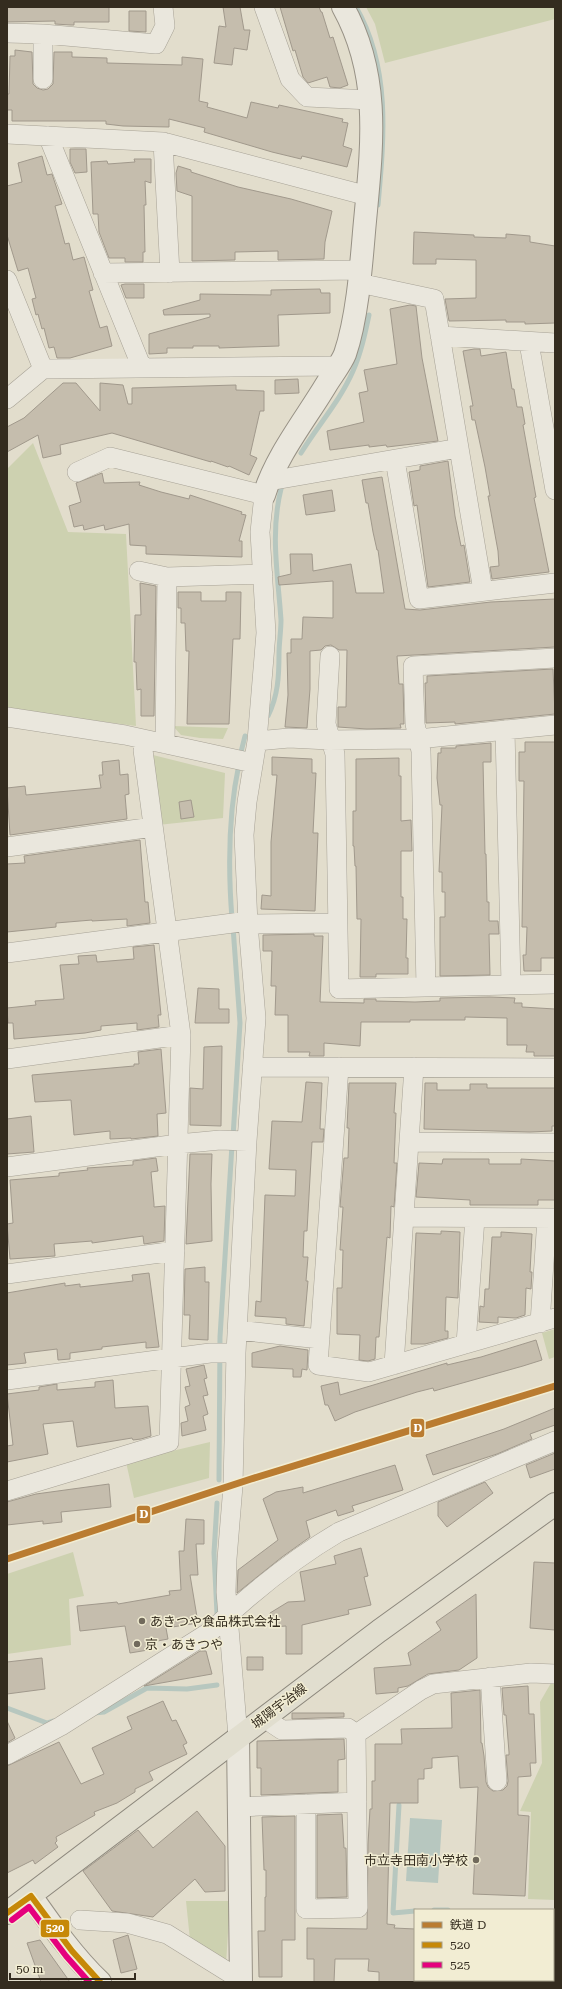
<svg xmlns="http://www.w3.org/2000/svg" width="562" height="1989" viewBox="0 0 562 1989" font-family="'Roboto Serif','Noto Sans JP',serif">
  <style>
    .green { fill: #cdd1b0 }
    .water { fill: #b7c7bf }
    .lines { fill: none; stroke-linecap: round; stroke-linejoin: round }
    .stream { stroke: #b7c7bf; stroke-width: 5 }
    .building { fill: #c5bdad; stroke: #a1998c }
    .street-casing { stroke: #a7a296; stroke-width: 20 }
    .secondary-casing { stroke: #979185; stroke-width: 24 }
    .primary-casing { stroke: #8c877c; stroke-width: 24 }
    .street { stroke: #eae7dd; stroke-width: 19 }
    .secondary { stroke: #eae7dd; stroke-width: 22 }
    .primary { stroke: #e1decf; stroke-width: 22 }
    .bus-1-casing { stroke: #f2edd3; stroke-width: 9 }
    .bus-2-casing { stroke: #f2edd3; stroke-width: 9 }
    .bus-1 { stroke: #c68808; stroke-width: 6 }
    .bus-2 { stroke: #e5007d; stroke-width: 6 }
    .rail-1-casing { stroke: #f2edd3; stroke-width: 10 }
    .rail-1 { stroke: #ba7c31; stroke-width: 7 }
    .poi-dot { fill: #716a5c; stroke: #f2edd3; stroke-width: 1.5 }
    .labels { text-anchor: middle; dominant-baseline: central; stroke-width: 3; stroke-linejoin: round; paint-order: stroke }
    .poi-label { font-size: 13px; fill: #342c1f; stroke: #f2edd3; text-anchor: start }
    .street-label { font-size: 13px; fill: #342c1f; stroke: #f2edd3 }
    .line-badge { stroke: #f2edd3; stroke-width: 1.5 }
    .badge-label { font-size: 11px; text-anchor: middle; font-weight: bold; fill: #fff }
  </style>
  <rect width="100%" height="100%" fill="#e2ddcc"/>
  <path class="green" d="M366 7H555V19L385 63 375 24Z
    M33 443 68 532 126 534 136 726 7 709V469Z
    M173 726 228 728 223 739 200 738 181 735Z
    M149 754 225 773 223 818 158 825Z
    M555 1329V1357L549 1359 542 1333Z
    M210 1442 209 1478 134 1498 126 1462Z
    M73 1552 84 1596 69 1599 71 1645 7 1654V1574Z
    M551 1683 555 1684V1900L528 1899 531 1812 520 1811 542 1763 540 1702Z
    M186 1901H230L226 1964 190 1940Z"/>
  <path class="water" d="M410 1818 442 1820 438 1883 406 1881Z"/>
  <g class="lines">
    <path class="stream" d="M356 7C391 68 384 138 378 205
      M301 453C318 425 340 401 353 371 361 353 365 334 369 315
      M268 716C278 696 279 676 279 654 279 643 281 631 281 620 278 575 270 533 281 489
      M240 756 245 736
      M232 919C228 868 228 815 239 764
      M233 1137 240 1023 233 927
      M219 1480 220 1337 232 1145
      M217 1614 214 1553 217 1503
      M7 1708 47 1723 53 1721
      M94 1713 104 1712 147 1688 187 1689 217 1685
      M399 1805 393 1913 415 1911
      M434 1910H448
      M449 1982V1980"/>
  </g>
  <path class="building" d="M7 7H109V22H74V25H71L55 24V21L7 22Z
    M223 7H240L244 30H250L247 50 234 48 232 65 214 63 219 26 226 27Z
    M280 7H319L321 12H322L330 38 333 37 348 85 340 88 330 87 327 77 308 83 303 77 295 50 293 51Z
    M129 11H146V32L129 31Z
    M15 50 32 52 33 84 37 88 43 90 48 89 53 84 54 52H72V57L107 58V63L182 65V57L203 59 199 101 208 103 207 107 247 118 251 102 278 108 279 105 343 119 342 122 348 123 343 146 352 149 347 167 302 156 301 159 272 152 204 132 205 128 169 119V127L123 126 106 124V121H12V110H7V94H9L10 56H15Z
    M70 149H86L87 172 75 173 70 162Z
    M42 156 47 175 52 174 62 204 55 206 65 244 69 243 73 260 84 257 93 290 89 291 100 328 107 326 112 346 70 358H57L54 347 49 348 44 328 42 329 38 314 36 315 32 299 36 298 28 268 18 271 7 235V186L22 182 18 163Z
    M134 159H151V183L145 181 146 205H144L145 252H143V262H125V258H109L99 232 98 214H93L91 162 107 161 108 164 135 162Z
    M178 166 191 170V172L238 187 291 199 332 211 325 242 324 259 278 260V251L235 252V260L192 261V196L177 191 176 173Z
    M414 232 474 235V237L506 238V234L530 236V242L555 246V323L525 324V322H506V320L449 321 445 299 476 298V260L436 259V264H413Z
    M125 284H144V298H126L121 285Z
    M320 289 321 293H330V313L278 315 279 346 219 348V346H193V348H167V353L149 354V334L210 317V314L164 315 163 310 200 300V294L271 295V290Z
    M410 305 416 306 422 358 438 441 387 447 386 445 369 447V445L330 450 327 431 364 422 359 393 368 391 364 370 397 364 390 309Z
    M474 349H480L481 356 506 352 512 389H514L517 407H522L525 424 523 425 536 497 534 498 549 572 492 579 490 567 499 566 498 551 488 496H490L485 467 475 420H472L470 406H473L463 351Z
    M298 379 299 393 275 394V380Z
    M63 383H76L100 411V383L123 385 128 404H132V388L236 385V390L264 391V411H260L250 455 257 458 249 475 229 466 228 467 211 461V462L112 433 60 445 61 454 43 458 38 435 7 452V427L24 418Z
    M448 461 455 516 461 546 464 545 470 582 428 587 417 505 414 506 409 472 420 470V466Z
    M102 473 104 483 140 482 139 485 161 492 189 499 190 495 242 512 241 514 246 515 239 541H242V557L146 554V546L130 545 129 524 105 530 104 525 84 530 83 525 74 527 69 506 81 502 76 483Z
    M382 477 405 609 420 610 491 602 555 599V647L397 656 399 684H403L404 724H400L401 728 367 729 338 727V707H346L347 650H339L331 645 325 646 321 650 310 651V689L307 728 285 727 288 695 287 653H291V639H302L303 617 333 618V581L279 585 278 577 291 574 290 554H312L313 571 351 564 356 593H384L378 550H377L373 532 368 503H366L362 480Z
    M332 490 335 511 306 515 303 495Z
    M140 583 156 586 154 716H141V689L137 690 136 662H134L135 615H141Z
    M178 592H201V601H226V592H241L240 639H233L229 724H187L189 651H186L185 623H181V608H178Z
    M553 669 555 714 455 724V722L426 723 425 683H427V676Z
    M525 742H555V958H541V971H524L523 955H526L527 927H522L524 781H519V752H525Z
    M491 743V762H483L485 854H486L487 902H489V921H498L499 934H489L490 975 440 976V917H445V892H442V872H439L442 805H440L437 778 438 753H441V748H456V746Z
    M272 757 312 759V773H316L313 833H318L315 911 261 909 262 895 271 896V842L277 775H272Z
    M399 758V776H401V821L411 820 412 851H401V897H403V919H407L406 958H408V974H376V977H360L361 919H357L356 866H355L354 846H353V811H356V759Z
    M119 760 120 775 128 774 129 794 125 795 127 819 10 835 7 788 25 786 26 795 101 788 99 775H103L102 762Z
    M191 800 194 817 181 819 179 802Z
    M140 840 145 902H148L150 923 127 926V919L92 921V920L56 923V927L7 932V864L25 863 24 856Z
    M314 934V936H323L320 1002 364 1003V999H376V1001L415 1002 440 1001V998L490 997 515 998 514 1003H522V1007L555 1009V1056H534V1052H526L527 1045H507V1018L465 1017V1020H410V1022H361L360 1046 324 1043V1056H309L310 1052H288V1015H275L276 986H271L272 951H263V935Z
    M154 945 161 1015H158L159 1027 137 1030V1023L101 1026V1030L85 1033 14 1039 13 1023H8L7 1008 36 1005 35 1001 64 999 60 965 79 964 78 956 96 955 97 962 134 959 133 947Z
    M198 988 219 989V1009H229V1023H195Z
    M222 1046 221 1126 190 1125V1088L203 1089 204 1047Z
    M161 1049 166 1113 157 1114 158 1136 131 1139V1138L110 1139V1131L74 1135 71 1100 35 1102 32 1075 134 1066V1064H139L138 1052Z
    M306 1082 322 1083 320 1129H324L323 1142H312L307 1231H304L303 1257H308L306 1281H308L304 1326 286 1324V1318L255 1316 256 1301 261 1302 265 1195 295 1196 296 1170 269 1169 272 1121 302 1122Z
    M349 1083H396L394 1113H396L394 1163H397L394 1207 391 1206 390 1238 387 1237 379 1337H376L375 1359 368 1361 359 1360 360 1335 337 1334V1288H342L343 1250H340L343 1207H340L344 1158H348L349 1128H347Z
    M425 1083H437V1090H470V1084H487V1088H555V1126H552V1131L530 1132 424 1129Z
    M31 1116 34 1152 7 1154V1119Z
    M190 1154H212L211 1184 212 1241 186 1244Z
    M156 1158 158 1171 151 1172 154 1204V1207L165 1206 164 1241 144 1244 143 1236 92 1243V1241L54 1244 55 1256 10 1259 7 1224 13 1223 10 1180 59 1176V1173L88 1170 87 1168 133 1165V1161Z
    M443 1159H489V1164H521V1159L555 1161V1200H538V1205H470V1200L416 1197 419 1163 442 1164Z
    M441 1231 460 1232 458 1298 446 1297 445 1331H448V1338L425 1344H411L416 1233 441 1234Z
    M501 1232 532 1234 530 1272H532L531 1289 526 1288 525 1315 516 1318 498 1317V1323L479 1322 480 1306 484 1307 485 1289H489L492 1237H501Z
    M205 1267V1282H209L208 1340 189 1339 190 1315H184L185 1269Z
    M149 1273 159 1347 146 1348V1342L102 1347V1349L70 1353V1359L58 1360 57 1349 24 1353 26 1363 7 1365V1293L65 1283V1286L80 1284V1287L133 1281 132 1275Z
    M536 1340 542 1360 523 1366 434 1391 433 1388 417 1392 355 1412 335 1421 328 1405H325L321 1386 338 1382 340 1395 447 1363V1365L481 1357Z
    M280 1346 308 1350 307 1370 302 1369 301 1377H293V1369L252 1367V1353Z
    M204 1365 207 1378 204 1379 208 1395 203 1396 208 1414 203 1416 206 1430 182 1436 181 1423 188 1421 185 1407 190 1405 185 1387 190 1386 186 1369Z
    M113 1380 115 1408 148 1406 151 1436 141 1439 133 1440 132 1438 77 1447 73 1421 43 1424 48 1454 7 1462V1446L13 1445 7 1394 39 1390V1387L57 1384V1390L95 1387V1382Z
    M555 1408V1425L530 1434 532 1439 497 1454 433 1475 426 1455 504 1429Z
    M555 1453V1469L530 1478 526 1465Z
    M395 1465 403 1490 352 1506 354 1511 338 1516 336 1510 306 1521 310 1537 282 1557 237 1593 238 1570 278 1540 263 1499 276 1492 303 1487V1493Z
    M485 1482 493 1493 447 1527 438 1516V1502Z
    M109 1484 111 1507 61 1512 62 1522 43 1524V1521L7 1525V1502L36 1494Z
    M186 1519 204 1520V1544H196L198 1575H190L198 1623 166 1628 168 1639 147 1643 148 1650 130 1653 125 1626 80 1631 77 1606 117 1602 118 1604 170 1595 169 1591 181 1590 179 1551H184Z
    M361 1548 368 1576 364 1577 371 1605 348 1610 349 1614 302 1625V1654H286V1626L271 1627 270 1613 288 1602 305 1601 300 1572 336 1564 334 1556Z
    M534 1562 555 1563V1630L530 1628Z
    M476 1594 477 1658 459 1670 428 1674 408 1686 398 1688V1692L376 1694 374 1668 411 1665 408 1653 441 1630 436 1622Z
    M200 1651H206L212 1674 144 1686Z
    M247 1657H263V1670H247Z
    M42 1658 45 1689 7 1694V1662Z
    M528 1686 529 1714H534L536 1763H530L531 1776 518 1777V1815L529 1816 525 1896 473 1894 478 1787 460 1788 458 1756 432 1758V1768L424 1769V1779H418V1803H390L387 1924 395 1925 394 1928 415 1929V1982H379V1972L368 1971 369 1959H335L334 1982H314V1959H307V1928L367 1929 368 1844 370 1809H372V1781H375V1744H402L401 1729 452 1728 451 1693 480 1690 481 1743H482L484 1756 486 1782 488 1787 493 1791 503 1790 507 1786 508 1781 506 1755H509V1752L506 1715H504L502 1688Z
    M163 1701 172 1721 176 1720 187 1743 183 1745 187 1754 149 1772 153 1780 135 1789V1792L117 1803 94 1812 95 1815 56 1837 57 1841 55 1843 58 1847 35 1864 33 1860 7 1873V1766L59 1742 81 1784 104 1774 92 1748 132 1729 127 1717Z
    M292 1713H344V1717L292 1719Z
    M7 1721 15 1738 7 1743Z
    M344 1739 345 1759 338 1760V1792L261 1795V1768H257V1741Z
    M197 1811 225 1846V1891L205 1892 195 1879 153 1917 112 1911 83 1871 138 1830 153 1848Z
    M342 1814 344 1848H346L347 1897 317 1898V1815Z
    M295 1816V1940H282V1977H259L258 1931H265V1897H266V1870H264L262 1817Z
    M128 1935 137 1969 121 1973 113 1940Z
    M40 1940 70 1982H41L27 1943Z"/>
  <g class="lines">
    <defs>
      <path id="street" d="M264 7 290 79 307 97 371 100
        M7 33 43 34 156 44 165 26 163 7
        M43 34V79
        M7 134 163 142 368 196
        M48 136 142 368
        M163 142 170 273
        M103 273 361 270
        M7 280 43 369
        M359 283 434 299 483 591
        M440 336 555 343
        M529 343 555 490
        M7 399 43 369 338 366
        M395 460 419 599 555 583
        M77 472 110 457 264 495 260 532 266 633 257 741 247 802 244 835 248 924 256 1018 247 1141 236 1353 233 1486 227 1559 226 1592 238 1737
        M269 481 459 448
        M139 571 167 577
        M330 656 326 724 335 754 339 989 555 984
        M7 717 125 735 253 763
        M505 730 511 985
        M257 741 289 738 329 740 418 739 555 725
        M165 744 167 577 263 574
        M7 847 153 827
        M248 924 337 923
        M7 953 248 921
        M426 987 421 751 415 724 413 666 555 658
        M7 1059 181 1035
        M252 1067 555 1068
        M339 1067 318 1365 369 1372 555 1318
        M409 1142 555 1143
        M7 1167 178 1144 220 1140 247 1141
        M404 1217 555 1218
        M7 1274 175 1251
        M540 1323 547 1218
        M237 1330 320 1339
        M466 1344 475 1218
        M394 1365 414 1067
        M7 1380 210 1353H236
        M7 1491 169 1442 181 1035 143 750
        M490 1677 497 1781
        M266 1716 273 1724 282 1730 348 1728 356 1734
        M7 1755 61 1726 211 1631C250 1594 293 1559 339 1532L555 1441
        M306 1804V1909L358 1908 356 1734 421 1690 433 1684 531 1673 555 1674
        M239 1807 357 1802
        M80 1920 127 1923 167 1934 241 1980"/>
      <path id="secondary" d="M264 495C276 456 305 420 326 385 332 375 341 364 345 354 357 319 361 268 364 232 371 153 383 79 343 7
        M238 1737 241 1982
        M31 1896C52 1926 73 1956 100 1982"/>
      <path id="primary" d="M7 1913 379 1631 555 1504"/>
    </defs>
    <use href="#street" class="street-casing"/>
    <use href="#secondary" class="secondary-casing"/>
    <use href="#primary" class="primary-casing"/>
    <use href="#street" class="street"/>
    <use href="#secondary" class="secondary"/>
    <use href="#primary" class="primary"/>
    <defs>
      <path id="bus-1" d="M7 1913 31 1896 72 1951 100 1982"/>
      <path id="bus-2" d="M12 1920 29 1907 66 1956 89 1982"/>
    </defs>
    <use href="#bus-1" class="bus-1-casing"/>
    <use href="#bus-2" class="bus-2-casing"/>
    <use href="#bus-1" class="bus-1"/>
    <use href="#bus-2" class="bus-2"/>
    <defs>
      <path id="rail-1" d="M7 1559 251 1479 555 1386"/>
    </defs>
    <use href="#rail-1" class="rail-1-casing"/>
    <use href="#rail-1" class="rail-1"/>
  </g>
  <g class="poi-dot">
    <circle cx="142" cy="1621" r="4"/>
    <circle cx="137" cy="1644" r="4"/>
    <circle cx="476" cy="1860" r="4"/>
  </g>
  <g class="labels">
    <g class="poi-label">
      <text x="150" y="1621">あきつや食品株式会社</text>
      <text x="145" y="1644">京・あきつや</text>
      <text x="468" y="1860" text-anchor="end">市立寺田南小学校</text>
    </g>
    <g class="street-label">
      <text transform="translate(279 1706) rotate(-37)">城陽宇治線</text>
    </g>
  </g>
  <g class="line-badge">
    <rect x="410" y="1418" width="15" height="20" rx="4" fill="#ba7c31"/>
    <rect x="136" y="1505" width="15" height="19" rx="4" fill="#ba7c31"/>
    <rect x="40" y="1919" width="30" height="19" rx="4" fill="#c68808"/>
  </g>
  <g class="badge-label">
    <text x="418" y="1432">D</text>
    <text x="144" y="1518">D</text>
    <text x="55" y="1932">520</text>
  </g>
  <rect width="562" height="1989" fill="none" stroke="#342c1f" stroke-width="16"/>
  <rect x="414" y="1909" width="140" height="72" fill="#f2edd3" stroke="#a6a08b"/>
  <rect x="422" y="1922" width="20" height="6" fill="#ba7c31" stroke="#a6a08b"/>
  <text x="450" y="1929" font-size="12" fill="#342c1f">鉄道 D</text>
  <rect x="422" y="1942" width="20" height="6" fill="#c68808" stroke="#a6a08b"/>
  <text x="450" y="1949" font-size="12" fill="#342c1f">520</text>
  <rect x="422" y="1962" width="20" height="6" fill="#e5007d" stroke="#a6a08b"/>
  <text x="450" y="1969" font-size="12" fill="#342c1f">525</text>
  <path d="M10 1973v6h125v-6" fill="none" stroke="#342c1f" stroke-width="2"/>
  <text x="16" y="1973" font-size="12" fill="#342c1f" stroke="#f2edd3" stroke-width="3" paint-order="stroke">50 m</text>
</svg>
